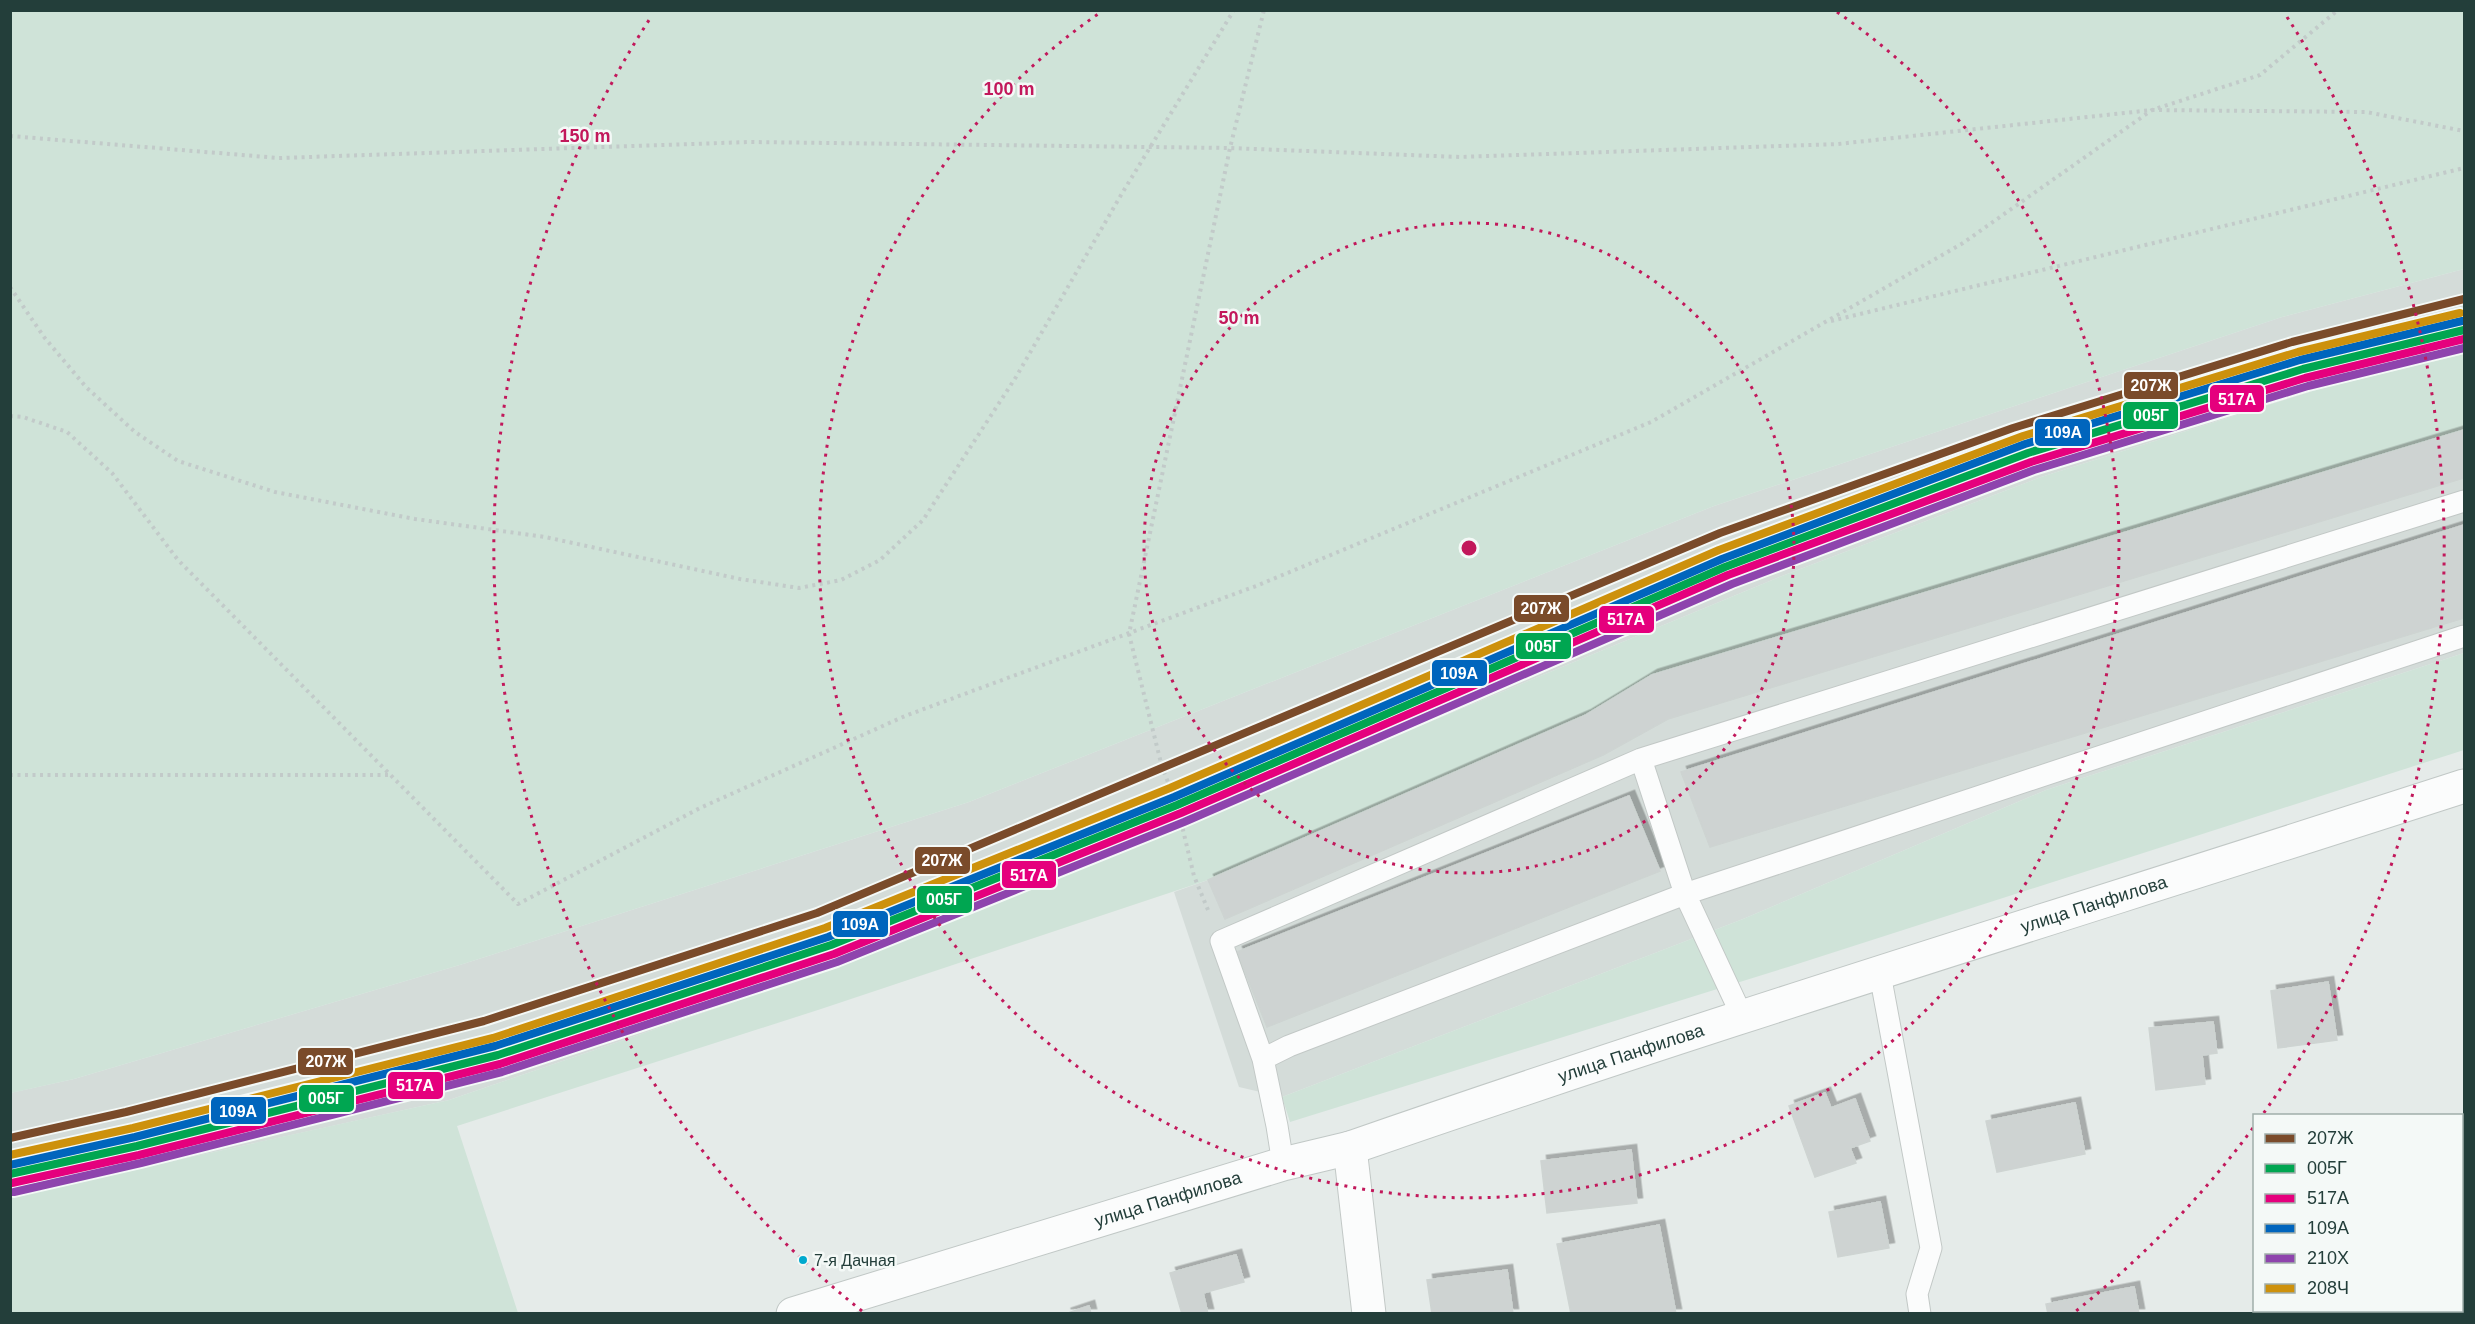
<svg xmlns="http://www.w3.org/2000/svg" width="2475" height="1324" viewBox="0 0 2475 1324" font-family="Arial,sans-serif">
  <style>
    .built { fill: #d4dcd9 }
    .green { fill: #cfe3d8 }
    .building { fill: #ced3d2; stroke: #ced4d2; stroke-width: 1.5; filter: url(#shadow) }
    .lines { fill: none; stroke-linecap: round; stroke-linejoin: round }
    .lane-casing { stroke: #c2c8c6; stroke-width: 23 }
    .street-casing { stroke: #c2c8c6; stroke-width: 35 }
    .secondary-casing { stroke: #c1c8c6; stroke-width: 35 }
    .path { stroke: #c2cac9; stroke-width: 4; stroke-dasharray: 3 4.5; stroke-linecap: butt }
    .lane { stroke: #fbfcfc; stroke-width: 21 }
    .street { stroke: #fbfcfc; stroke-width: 33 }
    .secondary { stroke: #fbfcfc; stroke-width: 33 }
    .rail-1-casing { stroke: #f4f9f7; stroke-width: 12 }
    .rail-2-casing { stroke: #f4f9f7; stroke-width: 12 }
    .rail-3-casing { stroke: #f4f9f7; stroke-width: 12 }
    .rail-4-casing { stroke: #f4f9f7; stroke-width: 12 }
    .rail-5-casing { stroke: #f4f9f7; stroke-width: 12 }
    .rail-6-casing { stroke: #f4f9f7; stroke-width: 12 }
    .rail-1 { stroke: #7a4b2a; stroke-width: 8 }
    .rail-2 { stroke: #00a651; stroke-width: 8 }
    .rail-3 { stroke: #e5007d; stroke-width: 8 }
    .rail-4 { stroke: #0065bd; stroke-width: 8 }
    .rail-5 { stroke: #8e44ad; stroke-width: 8 }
    .rail-6 { stroke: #cd910c; stroke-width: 8 }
    .ring { fill: none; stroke: #c2185b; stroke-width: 3; stroke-dasharray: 3 6 }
    .bus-dot { fill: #00a9ce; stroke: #f4f9f7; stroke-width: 2 }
    .labels { text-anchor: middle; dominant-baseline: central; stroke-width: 5; stroke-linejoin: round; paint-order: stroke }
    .bus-label { font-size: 16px; fill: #233e3a; stroke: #f4f9f7; text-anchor: start }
    .street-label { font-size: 18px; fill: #233e3a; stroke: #f4f9f7 }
    .centre { fill: #c2185b; stroke: #f4f9f7; stroke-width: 3 }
    .ring-label { font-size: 18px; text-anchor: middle; font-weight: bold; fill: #c2185b; stroke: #f4f9f7; stroke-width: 5; stroke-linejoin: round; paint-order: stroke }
    .line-badge { stroke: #f4f9f7; stroke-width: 2 }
    .badge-label { font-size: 16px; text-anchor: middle; font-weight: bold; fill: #fff }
  </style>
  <defs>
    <filter id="shadow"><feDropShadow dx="5.5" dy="-5.5" stdDeviation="0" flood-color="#0004"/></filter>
  </defs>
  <rect width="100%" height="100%" fill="#e5ebe9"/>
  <path class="built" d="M2464 269V354L2319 389 2041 477 1777 578 845 964 449 1100 11 1197 10 1093 74 1079 463 964 969 802 1714 506 2282 317Z
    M2464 430V653L2046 790 1743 919 1282 1097 1239 1087 1174 892 1208 880 1586 715 1652 675Z"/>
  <path class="green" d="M10 11H2464V269L2282 317 1714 506 969 802 463 964 74 1079 11 1093Z
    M2464 354V430L1652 675 1586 715 1208 880 821 1009 457 1126 518 1313H11L10 1197 449 1100 845 964 1777 578 2041 477 2319 389Z
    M2464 653V750L1788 967 1290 1122 1282 1097 1743 919 2046 790Z"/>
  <path class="building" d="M2464 430V478L1668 719 1603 755 1225 919 1208 880 1586 715 1652 675Z
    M2464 525V618L1710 847 1681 772Z
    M1629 796 1660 871 1267 1027 1237 952Z
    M2328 982 2337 1040 2278 1048 2271 991Z
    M2213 1022 2217 1053 2202 1055 2205 1084 2156 1090 2149 1028Z
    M1825 1093 1831 1108 1855 1099 1870 1141 1850 1148 1856 1163 1815 1177 1789 1106Z
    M2075 1103 2085 1154 1997 1172 1986 1121Z
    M1631 1150 1637 1203 1547 1213 1541 1161Z
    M1880 1202 1889 1248 1838 1257 1829 1212Z
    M1659 1225 1676 1314H1571L1557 1244Z
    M1236 1255 1244 1282 1203 1293 1208 1314H1182L1170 1273Z
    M1507 1270 1513 1314H1432L1427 1280Z
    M2134 1287 2139 1314H2048L2046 1304Z
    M1089 1306 1091 1314H1065Z"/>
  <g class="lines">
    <defs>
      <path id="lane" d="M1641 759 1685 894 1742 1016
        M1880 974 1931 1248 1917 1294 1920 1314
        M1263 1059 1289 1046 1685 894 2464 636
        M1283 1164 1277 1126 1263 1059 1221 941 1641 759 2464 501"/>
      <path id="street" d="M1350 1148 1369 1314"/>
      <g id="secondary">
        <path id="s1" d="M793 1314 1283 1164 1350 1148C1719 1020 2093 906 2464 786"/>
      </g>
    </defs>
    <use href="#lane" class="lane-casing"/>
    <use href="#street" class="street-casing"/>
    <use href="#secondary" class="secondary-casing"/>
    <path class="path" d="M10 136 279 158 750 142 1230 148 1460 157 1838 144 2152 110 2366 112 2464 131
      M10 287 44 337 86 387 135 432 178 461 275 492 415 519 545 537 740 579 799 588 841 580 880 560 923 520 1016 377 1121 195 1234 10
      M1831 321 2464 168
      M10 416 23 417 67 432 112 473 178 560 518 904 700 808 905 716 1256 586 1651 422 1963 243 2152 110 2260 75 2338 10
      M10 775H391
      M1208 910 1194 876 1177 805 1162 767 1129 634 1230 148 1264 10"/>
    <use href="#lane" class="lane"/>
    <use href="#street" class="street"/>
    <use href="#secondary" class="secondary"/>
    <defs>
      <path id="rail-1" d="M10 1138 126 1112 484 1021 817 913 1720 533 2013 428 2292 342 2464 299"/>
      <path id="rail-2" d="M10 1174 137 1146 498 1055 831 945 1177 805 1725 567 2028 453 2303 369 2464 330"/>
      <path id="rail-3" d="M12 1183 139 1155 500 1064 834 954 1181 813 1728 575 2031 462 2305 378 2464 339"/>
      <path id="rail-4" d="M10 1165 135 1137 495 1046 828 937 1174 797 1722 559 2025 444 2300 360 2462 321"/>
      <path id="rail-5" d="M14 1192 141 1163 502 1072 837 962 1184 822 1732 584 2034 470 2308 386 2464 348"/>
      <path id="rail-6" d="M10 1155 133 1128 493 1038 825 928 1170 788 1719 550 2023 436 2298 352 2460 313"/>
    </defs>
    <use href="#rail-1" class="rail-1-casing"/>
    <use href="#rail-2" class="rail-2-casing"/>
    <use href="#rail-3" class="rail-3-casing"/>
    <use href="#rail-4" class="rail-4-casing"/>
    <use href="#rail-5" class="rail-5-casing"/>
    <use href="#rail-6" class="rail-6-casing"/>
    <use href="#rail-1" class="rail-1"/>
    <use href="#rail-2" class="rail-2"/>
    <use href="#rail-3" class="rail-3"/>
    <use href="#rail-4" class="rail-4"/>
    <use href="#rail-5" class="rail-5"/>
    <use href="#rail-6" class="rail-6"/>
  </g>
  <g class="ring">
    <circle cx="1469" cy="548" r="325"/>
    <path d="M1837 12A650 650 0 1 1 1101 12"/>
    <path d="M2253 1128A975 975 0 0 1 2076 1311M862 1311A975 975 0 0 1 651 17M2287 17A975 975 0 0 1 2263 1114"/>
  </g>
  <circle class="bus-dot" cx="803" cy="1260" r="5"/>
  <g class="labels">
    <g class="bus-label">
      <text x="814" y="1260">7-я Дачная</text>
    </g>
    <g class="street-label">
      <text stroke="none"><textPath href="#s1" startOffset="1364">улица Панфилова</textPath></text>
      <text stroke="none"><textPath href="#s1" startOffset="878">улица Панфилова</textPath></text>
      <text stroke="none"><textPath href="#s1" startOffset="392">улица Панфилова</textPath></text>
    </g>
  </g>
  <circle cx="1469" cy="548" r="9" class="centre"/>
  <g class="ring-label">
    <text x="1009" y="95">100 m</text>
    <text x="585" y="142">150 m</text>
    <text x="1239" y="324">50 m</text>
  </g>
  <g class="line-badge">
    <rect x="2123" y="371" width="56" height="29" rx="6" fill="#7a4b2a"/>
    <rect x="2209" y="384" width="56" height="29" rx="6" fill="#e5007d"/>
    <rect x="2122" y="401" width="57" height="29" rx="6" fill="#00a651"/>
    <rect x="2034" y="418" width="57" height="29" rx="6" fill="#0065bd"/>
    <rect x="1513" y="594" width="57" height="29" rx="6" fill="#7a4b2a"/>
    <rect x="1598" y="605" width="57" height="29" rx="6" fill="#e5007d"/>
    <rect x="1515" y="632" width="57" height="28" rx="6" fill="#00a651"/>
    <rect x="1431" y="659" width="57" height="28" rx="6" fill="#0065bd"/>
    <rect x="914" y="846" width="57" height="29" rx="6" fill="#7a4b2a"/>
    <rect x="1001" y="860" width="56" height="29" rx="6" fill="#e5007d"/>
    <rect x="916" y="885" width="57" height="29" rx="6" fill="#00a651"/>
    <rect x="832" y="910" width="57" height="28" rx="6" fill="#0065bd"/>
    <rect x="297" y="1047" width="57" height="29" rx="6" fill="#7a4b2a"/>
    <rect x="387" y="1071" width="57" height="29" rx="6" fill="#e5007d"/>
    <rect x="298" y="1084" width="57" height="29" rx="6" fill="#00a651"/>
    <rect x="210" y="1096" width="57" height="29" rx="6" fill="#0065bd"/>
  </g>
  <g class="badge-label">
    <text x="2151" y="391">207Ж</text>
    <text x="2237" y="405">517А</text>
    <text x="2151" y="421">005Г</text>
    <text x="2063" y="438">109А</text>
    <text x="1541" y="614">207Ж</text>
    <text x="1626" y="625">517А</text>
    <text x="1543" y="652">005Г</text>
    <text x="1459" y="679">109А</text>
    <text x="942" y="866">207Ж</text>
    <text x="1029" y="881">517А</text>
    <text x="944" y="905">005Г</text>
    <text x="860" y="930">109А</text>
    <text x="326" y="1067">207Ж</text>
    <text x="415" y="1091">517А</text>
    <text x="326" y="1104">005Г</text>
    <text x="238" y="1117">109А</text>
  </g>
  <rect width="2475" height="1324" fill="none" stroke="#233e3a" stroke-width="24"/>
  <rect x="2253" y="1114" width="210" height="198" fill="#f4f9f7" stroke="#a0aeab" stroke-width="1.5"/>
  <rect x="2265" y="1134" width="30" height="9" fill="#7a4b2a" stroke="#a0aeab" stroke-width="1.5"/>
  <text x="2307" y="1144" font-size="18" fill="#233e3a">207Ж</text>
  <rect x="2265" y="1164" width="30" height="9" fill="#00a651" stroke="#a0aeab" stroke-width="1.5"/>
  <text x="2307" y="1174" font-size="18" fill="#233e3a">005Г</text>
  <rect x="2265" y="1194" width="30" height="9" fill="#e5007d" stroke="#a0aeab" stroke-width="1.5"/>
  <text x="2307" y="1204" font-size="18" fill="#233e3a">517А</text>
  <rect x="2265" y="1224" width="30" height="9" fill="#0065bd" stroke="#a0aeab" stroke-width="1.5"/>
  <text x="2307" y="1234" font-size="18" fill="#233e3a">109А</text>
  <rect x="2265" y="1254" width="30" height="9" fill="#8e44ad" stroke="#a0aeab" stroke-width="1.5"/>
  <text x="2307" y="1264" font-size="18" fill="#233e3a">210Х</text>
  <rect x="2265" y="1284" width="30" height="9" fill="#cd910c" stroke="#a0aeab" stroke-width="1.5"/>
  <text x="2307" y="1294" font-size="18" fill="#233e3a">208Ч</text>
</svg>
